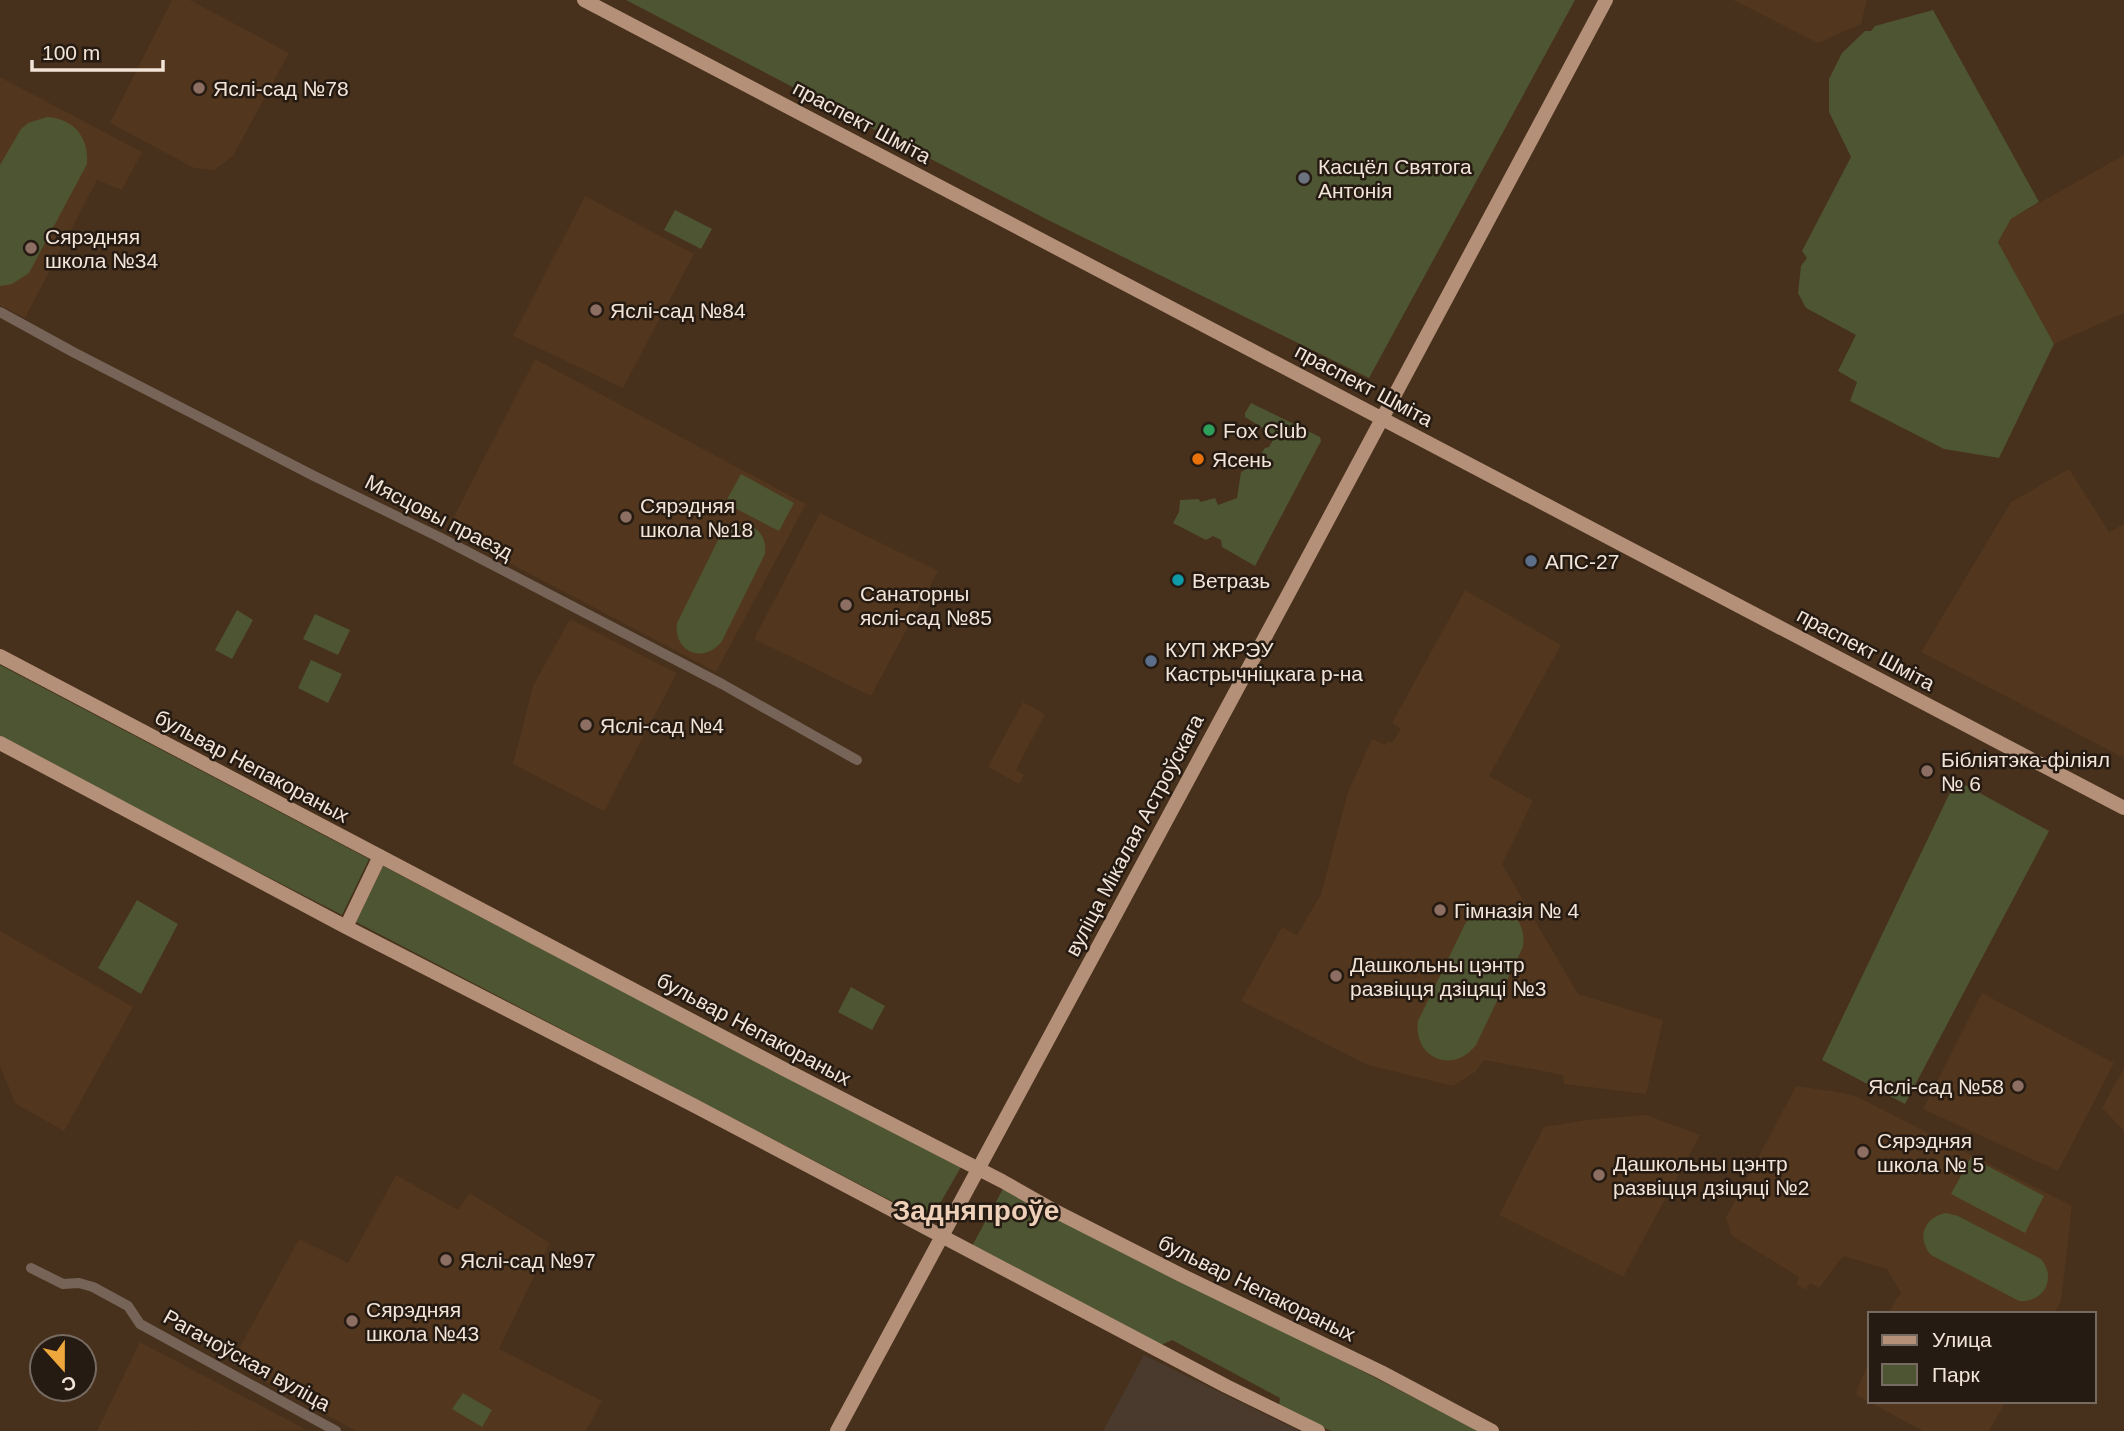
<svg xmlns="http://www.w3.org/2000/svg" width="2124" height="1431" viewBox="0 0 2124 1431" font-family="Arial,sans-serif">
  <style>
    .built { fill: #52361d }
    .industrial { fill: #4a3a2e }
    .green { fill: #4e5532 }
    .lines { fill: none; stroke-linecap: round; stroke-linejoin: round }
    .minor { stroke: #756457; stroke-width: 10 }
    .major { stroke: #b39077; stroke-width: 14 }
    .education-dot { fill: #8d6e63; stroke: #251b12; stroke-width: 2.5 }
    .worship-dot { fill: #6b7280; stroke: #251b12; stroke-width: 2.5 }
    .leisure-dot { fill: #2e9e5b; stroke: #251b12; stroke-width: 2.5 }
    .food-dot { fill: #e8710a; stroke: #251b12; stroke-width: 2.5 }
    .service-dot { fill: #5c6f8a; stroke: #251b12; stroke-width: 2.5 }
    .culture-dot { fill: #0f9aa8; stroke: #251b12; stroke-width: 2.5 }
    .labels { text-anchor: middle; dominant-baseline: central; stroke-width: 5; stroke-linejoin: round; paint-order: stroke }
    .poi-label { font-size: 21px; fill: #f3e4d8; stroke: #251b12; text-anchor: start }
    .street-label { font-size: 21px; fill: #f3e4d8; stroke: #251b12 }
    .district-label { font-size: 28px; font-weight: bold; fill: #eed0b8; stroke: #251b12 }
  </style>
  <rect width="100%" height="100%" fill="#47301c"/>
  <path class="built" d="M172 0H190L289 53 233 156 214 170 194 168 110 123Z
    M1733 0H1867L1861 24 1818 43Z
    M0 77 142 152 122 190 97 180 25 318 0 305Z
    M2124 155V313L2054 344 1998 242 2011 219Z
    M585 196 694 254 623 388 513 336Z
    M535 359 806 504 716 672 447 530Z
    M2069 469 2109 532 2124 524V758L1921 652 2011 502Z
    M820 513 938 571 871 696 754 639Z
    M1465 590 1561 645 1489 776 1533 801 1502 864 1578 994 1663 1020 1646 1094 1564 1084 1563 1075 1484 1060 1475 1072 1453 1086 1368 1065 1241 1001 1282 927 1297 935 1321 894 1348 792 1372 739 1386 745 1388 741 1392 743 1401 729 1392 723Z
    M570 619 677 673 604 811 513 764 533 686Z
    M1023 702 1045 714 1016 770 1024 775 1019 784 988 767Z
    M0 931 133 1007 64 1131 16 1104 0 1067Z
    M1982 993 2114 1063 2058 1171 1923 1109Z
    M2124 1068V1131L2102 1108Z
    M1796 1086 1838 1092 1858 1097 2072 1206 2061 1301 2054 1314H1889L1896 1299 1901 1293 1887 1269 1843 1256 1819 1288 1810 1283 1806 1290 1796 1284 1799 1277 1732 1236 1726 1218Z
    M1646 1115 1700 1135 1623 1277 1499 1215 1544 1127 1586 1120Z
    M396 1175 458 1210 470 1193 550 1243 499 1349 602 1401 586 1431H356L231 1363 299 1239 348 1263Z
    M140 1342 307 1430 97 1431Z
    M1870 1359V1401H2006L1989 1431H1923L1858 1396 1856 1392Z"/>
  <path class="industrial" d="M1144 1355 1299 1431H1103Z"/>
  <path class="green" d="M626 0H1575L1369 378 1046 219Z
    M1933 10 2039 202 2011 219 1998 242 2054 344 1999 458 1944 449 1850 401 1857 382 1838 371 1856 335 1806 308 1798 293 1801 266 1807 258 1802 251 1851 157 1829 112V79L1842 53 1865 31H1871L1875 26Z
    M47 117C74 119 89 137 87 164L29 273 12 284 0 286V165L21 129 28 123Z
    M675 210 712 229 701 249 664 230Z
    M1251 403 1320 437 1321 441 1255 566 1222 547 1221 540 1213 536 1206 540 1173 523 1179 512 1180 500 1199 499 1200 502 1215 498 1218 505 1237 498 1241 472 1261 461 1263 456 1262 452 1265 448 1269 447 1275 436 1245 417V413Z
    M741 474 794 503 779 531 725 503Z
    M741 524C758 525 767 537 765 554L722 641C704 665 673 652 677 623L720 536 729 527Z
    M237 610 253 620 232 659 215 650Z
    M315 614 350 630 338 655 303 639Z
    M311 660 342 674 328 703 298 688Z
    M0 665 369 859 342 915 0 739Z
    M1956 780 2049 831 1905 1104 1822 1060Z
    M383 866 961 1167 930 1221 356 922Z
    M137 900 178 924 141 994 98 968Z
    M1493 907C1515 910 1526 925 1523 947L1476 1045C1453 1075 1413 1058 1418 1021L1466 922 1477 911Z
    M851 987 885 1006 872 1030 838 1012Z
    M1971 1157 2044 1196 2025 1233 1951 1194Z
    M1004 1187 1479 1431H1331L1279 1406 1280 1398 1172 1340 1161 1345 972 1246Z
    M1946 1213 1958 1216 2041 1259C2057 1278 2044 1303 2019 1301L1931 1255C1916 1238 1924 1217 1946 1213Z
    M463 1393 492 1410 482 1427 452 1409Z"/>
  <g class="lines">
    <path class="minor" d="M0 312 73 352 314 476 441 538 722 684 857 760
      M31 1268 63 1284 79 1283 93 1287 128 1306 140 1324 336 1431"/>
    <path class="major" d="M584 0 2124 808
      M0 656 782 1068 1002 1181 1055 1211 1181 1275 1381 1372 1492 1431
      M0 743 346 927 693 1105 1226 1386 1318 1431
      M346 927 380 856
      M837 1431 1291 589 1606 0"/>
  </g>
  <g class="education-dot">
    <circle cx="199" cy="88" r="7"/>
    <circle cx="31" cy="248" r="7"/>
    <circle cx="596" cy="310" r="7"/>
    <circle cx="626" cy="517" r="7"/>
    <circle cx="846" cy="605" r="7"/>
    <circle cx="586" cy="725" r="7"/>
    <circle cx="1927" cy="771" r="7"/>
    <circle cx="1440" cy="910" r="7"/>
    <circle cx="1336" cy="976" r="7"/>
    <circle cx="2018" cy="1086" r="7"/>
    <circle cx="1863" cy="1152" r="7"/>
    <circle cx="1599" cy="1175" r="7"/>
    <circle cx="446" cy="1260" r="7"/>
    <circle cx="352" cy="1321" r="7"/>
  </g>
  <circle class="worship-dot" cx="1304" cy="178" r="7"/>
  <circle class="leisure-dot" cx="1209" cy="430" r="7"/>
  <circle class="food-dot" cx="1198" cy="459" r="7"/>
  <g class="service-dot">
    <circle cx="1531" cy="561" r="7"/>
    <circle cx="1151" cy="661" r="7"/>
  </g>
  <circle class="culture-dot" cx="1178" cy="580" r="7"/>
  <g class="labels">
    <g class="poi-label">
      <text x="213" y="88">Яслі-сад №78</text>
      <text x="1318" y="166">Касцёл Святога<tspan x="1318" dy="24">Антонія</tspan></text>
      <text x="45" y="236">Сярэдняя<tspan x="45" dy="24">школа №34</tspan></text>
      <text x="610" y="310">Яслі-сад №84</text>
      <text x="1223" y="430">Fox Club</text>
      <text x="1212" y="459">Ясень</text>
      <text x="640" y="505">Сярэдняя<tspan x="640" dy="24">школа №18</tspan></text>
      <text x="1545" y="561">АПС-27</text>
      <text x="1192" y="580">Ветразь</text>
      <text x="860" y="593">Санаторны<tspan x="860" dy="24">яслі-сад №85</tspan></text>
      <text x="1165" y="649">КУП ЖРЭУ<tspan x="1165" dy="24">Кастрычніцкага р-на</tspan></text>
      <text x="600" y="725">Яслі-сад №4</text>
      <text x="1941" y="759">Бібліятэка-філіял<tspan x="1941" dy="24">№ 6</tspan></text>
      <text x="1454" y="910">Гімназія № 4</text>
      <text x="1350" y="964">Дашкольны цэнтр<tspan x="1350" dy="24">развіцця дзіцяці №3</tspan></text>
      <text x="2004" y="1086" text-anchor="end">Яслі-сад №58</text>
      <text x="1877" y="1140">Сярэдняя<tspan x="1877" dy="24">школа № 5</tspan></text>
      <text x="1613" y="1163">Дашкольны цэнтр<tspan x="1613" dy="24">развіцця дзіцяці №2</tspan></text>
      <text x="460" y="1260">Яслі-сад №97</text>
      <text x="366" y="1309">Сярэдняя<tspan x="366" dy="24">школа №43</tspan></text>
    </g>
    <g class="street-label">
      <text transform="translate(862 122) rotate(28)">праспект Шміта</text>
      <text transform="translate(1364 385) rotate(28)">праспект Шміта</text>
      <text transform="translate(439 517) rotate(27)">Мясцовы праезд</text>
      <text transform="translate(1866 649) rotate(28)">праспект Шміта</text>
      <text transform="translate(252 766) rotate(28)">бульвар Непакораных</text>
      <text transform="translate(1134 835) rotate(-62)">вуліца Мікалая Астроўскага</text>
      <text transform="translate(754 1029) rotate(28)">бульвар Непакораных</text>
      <text transform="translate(1257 1288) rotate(26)">бульвар Непакораных</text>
      <text transform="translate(247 1360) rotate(29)">Рагачоўская вуліца</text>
    </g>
    <g class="district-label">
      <text x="976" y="1210">Задняпроўе</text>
    </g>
  </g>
  <rect x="1868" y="1312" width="228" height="91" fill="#251b12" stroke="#776b61" stroke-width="2"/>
  <rect x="1882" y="1335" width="35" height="10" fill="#b39077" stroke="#776b61" stroke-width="2"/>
  <text x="1932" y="1347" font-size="21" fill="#f3e4d8">Улица</text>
  <rect x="1882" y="1364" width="35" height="21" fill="#4e5532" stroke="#776b61" stroke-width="2"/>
  <text x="1932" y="1382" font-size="21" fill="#f3e4d8">Парк</text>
  <g transform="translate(63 1368) rotate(159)"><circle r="33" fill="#251b12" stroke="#776b61" stroke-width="2"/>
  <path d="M0-5L12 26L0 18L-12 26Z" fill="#eea73d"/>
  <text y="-10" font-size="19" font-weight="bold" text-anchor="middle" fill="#f3e4d8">С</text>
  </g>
  <path d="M32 60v10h131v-10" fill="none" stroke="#f3e4d8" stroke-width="3.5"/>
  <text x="42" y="60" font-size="21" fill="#f3e4d8" stroke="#251b12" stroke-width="5" paint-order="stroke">100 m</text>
</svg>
